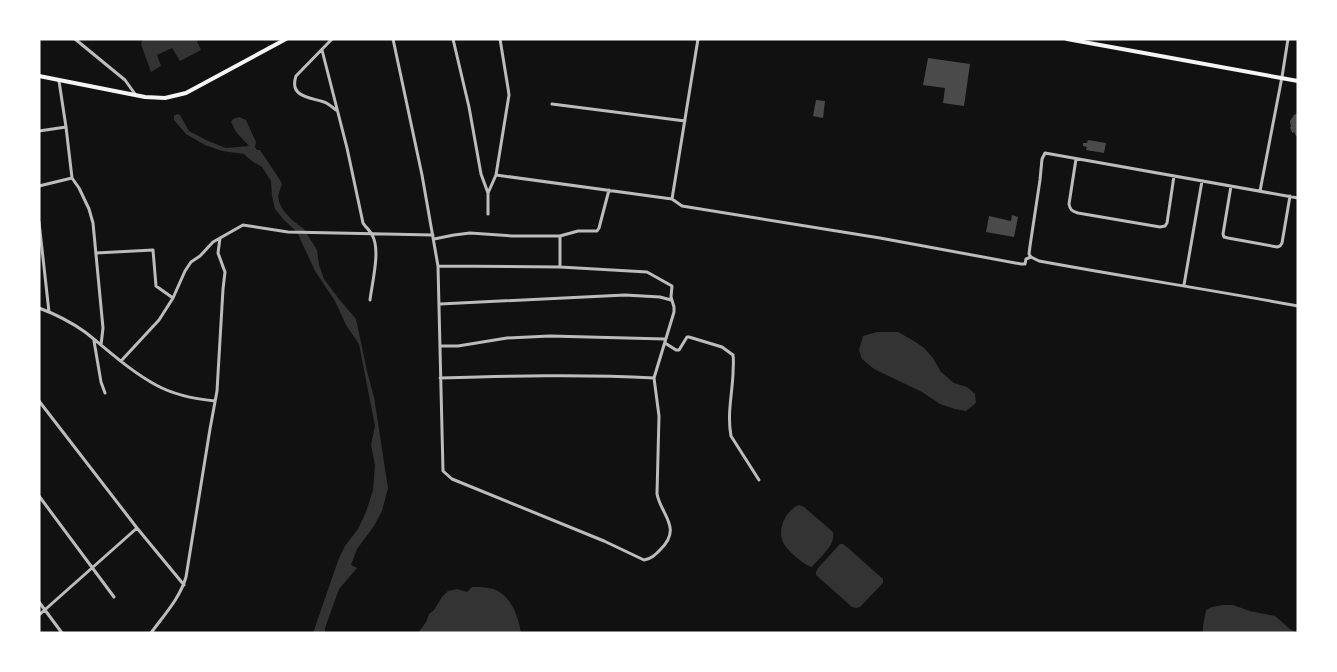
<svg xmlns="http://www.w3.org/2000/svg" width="1337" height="672" viewBox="0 0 1337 672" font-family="Lato,sans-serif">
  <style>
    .water { fill: #333 }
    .building { fill: #4a4a4a }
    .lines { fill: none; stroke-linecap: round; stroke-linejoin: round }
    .minor { stroke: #bcbcbc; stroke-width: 3 }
    .tertiary { stroke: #bcbcbc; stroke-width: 3 }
    .secondary { stroke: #f5f5f5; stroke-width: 4 }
  </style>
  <rect width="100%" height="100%" fill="#111"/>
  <path class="water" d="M143 39H200L197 41 201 50 180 61 172 48 157 55 161 66 151 72 141 44Z
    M177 114 180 115 189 131 208 141 226 148 249 146 236 132 231 122 233 119 239 117 246 120 256 142 255 147 257 150H260L280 180 282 184 278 196 279 202 283 210 292 220 304 229 317 250 319 265 324 279 339 299 356 319 367 371 374 397 388 488 382 511 374 526 357 549 351 565 357 568 339 589 325 628V633H313L339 558 345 546 358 529 366 512 373 490 375 465 371 445 375 426 359 344 346 325 335 301 315 271 297 232 284 220 275 209 272 196 271 181 262 167 252 161 244 154 222 151 205 145 186 134 174 120V116Z
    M877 332H898L914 341 924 348 933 358 941 372 954 383 967 387 975 394 976 403 966 411 955 409 940 404 922 392 874 369 862 359 859 350 863 336Z
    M799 505 804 507 833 532C836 545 820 557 812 567 804 565 786 550 783 542 777 529 786 510 799 505Z
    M840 544H843L848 548 883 579V583L860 607 856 608 852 607 816 575V572L818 568Z
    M472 587C481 587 494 587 501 593 513 601 519 620 521 633H418L426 622 429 614 434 610 442 597 448 591 457 589 467 592Z
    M1223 605H1233L1250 611 1275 616 1290 629 1297 633H1203V626L1206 610 1212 607Z"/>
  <path class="building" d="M928 58 970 64 964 106 943 103 945 88 923 85Z
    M816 100 825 101 823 118 813 116Z
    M1298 113V136H1296L1294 132 1292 133 1290 127H1291L1290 121 1294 115Z
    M1088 140 1106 143 1104 153 1086 150 1087 147 1083 146V143H1087Z
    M1012 215 1018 217 1014 237 986 232 989 216 1011 221Z"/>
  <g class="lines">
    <path class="minor" d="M75 39 125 80 135 94
      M332 39 296 76C289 97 309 97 324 102 328 103 332 107 336 110
      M393 39 422 175 438 266 443 471 452 479 604 541 644 560C651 559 655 555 660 550 683 528 661 515 657 494L659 416 654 378 674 312V307L671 297 672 286 647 272 560 267 438 266
      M453 39 469 107 481 174 488 193V214
      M322 50 347 148 363 223C366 228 370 230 372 235 381 249 372 283 370 300
      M59 81 66 127 72 178 79 188 89 209 93 223 103 328 101 345
      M552 104 685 121
      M39 131 66 127
      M1076 159 1069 204C1070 210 1072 211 1078 213L1160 227 1165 226 1167 223 1174 176
      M496 175 672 199
      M39 186 72 178
      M1231 186 1223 234 1224 237 1228 238 1277 247 1280 246 1282 243 1290 196
      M1260 191 1282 77
      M488 193 496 175 509 95 508 88 500 39
      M672 199 682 206 880 238 1021 264H1025L1026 259 1031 257
      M672 199 698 39
      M39 222 49 312
      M560 236V267
      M434 239 454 235 470 233 512 236H560L578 231H597L599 228 609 190
      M96 253 153 250 156 286 173 298
      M1031 257 1029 254 1030 246 1040 180 1042 159 1045 153 1298 198
      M1031 257 1039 261C1126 277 1212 290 1298 306
      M1184 285 1202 181
      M440 304 625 295 660 297 671 300
      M39 308C55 314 71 322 85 332 108 350 130 371 156 385 174 395 195 399 215 401
      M94 341 101 382 105 393
      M665 343 676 350H679L687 337H689L722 347 733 355C734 361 733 368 733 374 732 395 727 415 731 436L759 480
      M440 346H458L507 338 550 336 665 339
      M121 361 159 320 173 298 185 271 191 262 200 256 213 242 243 225 288 232 433 235
      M440 378C511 376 582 374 654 378
      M39 401 137 528 184 585
      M39 496 114 597
      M39 602 62 633
      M39 615 137 528
      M151 633C164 615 180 598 186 577L210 429 217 391 223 289 225 272 218 253 220 238"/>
    <path class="tertiary" d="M1282 77 1288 39"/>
    <path class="secondary" d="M1067 39 1298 81
      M39 76 145 97 165 98 186 93 286 39"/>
  </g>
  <rect width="1337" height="672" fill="none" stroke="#ffffff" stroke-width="81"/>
</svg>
